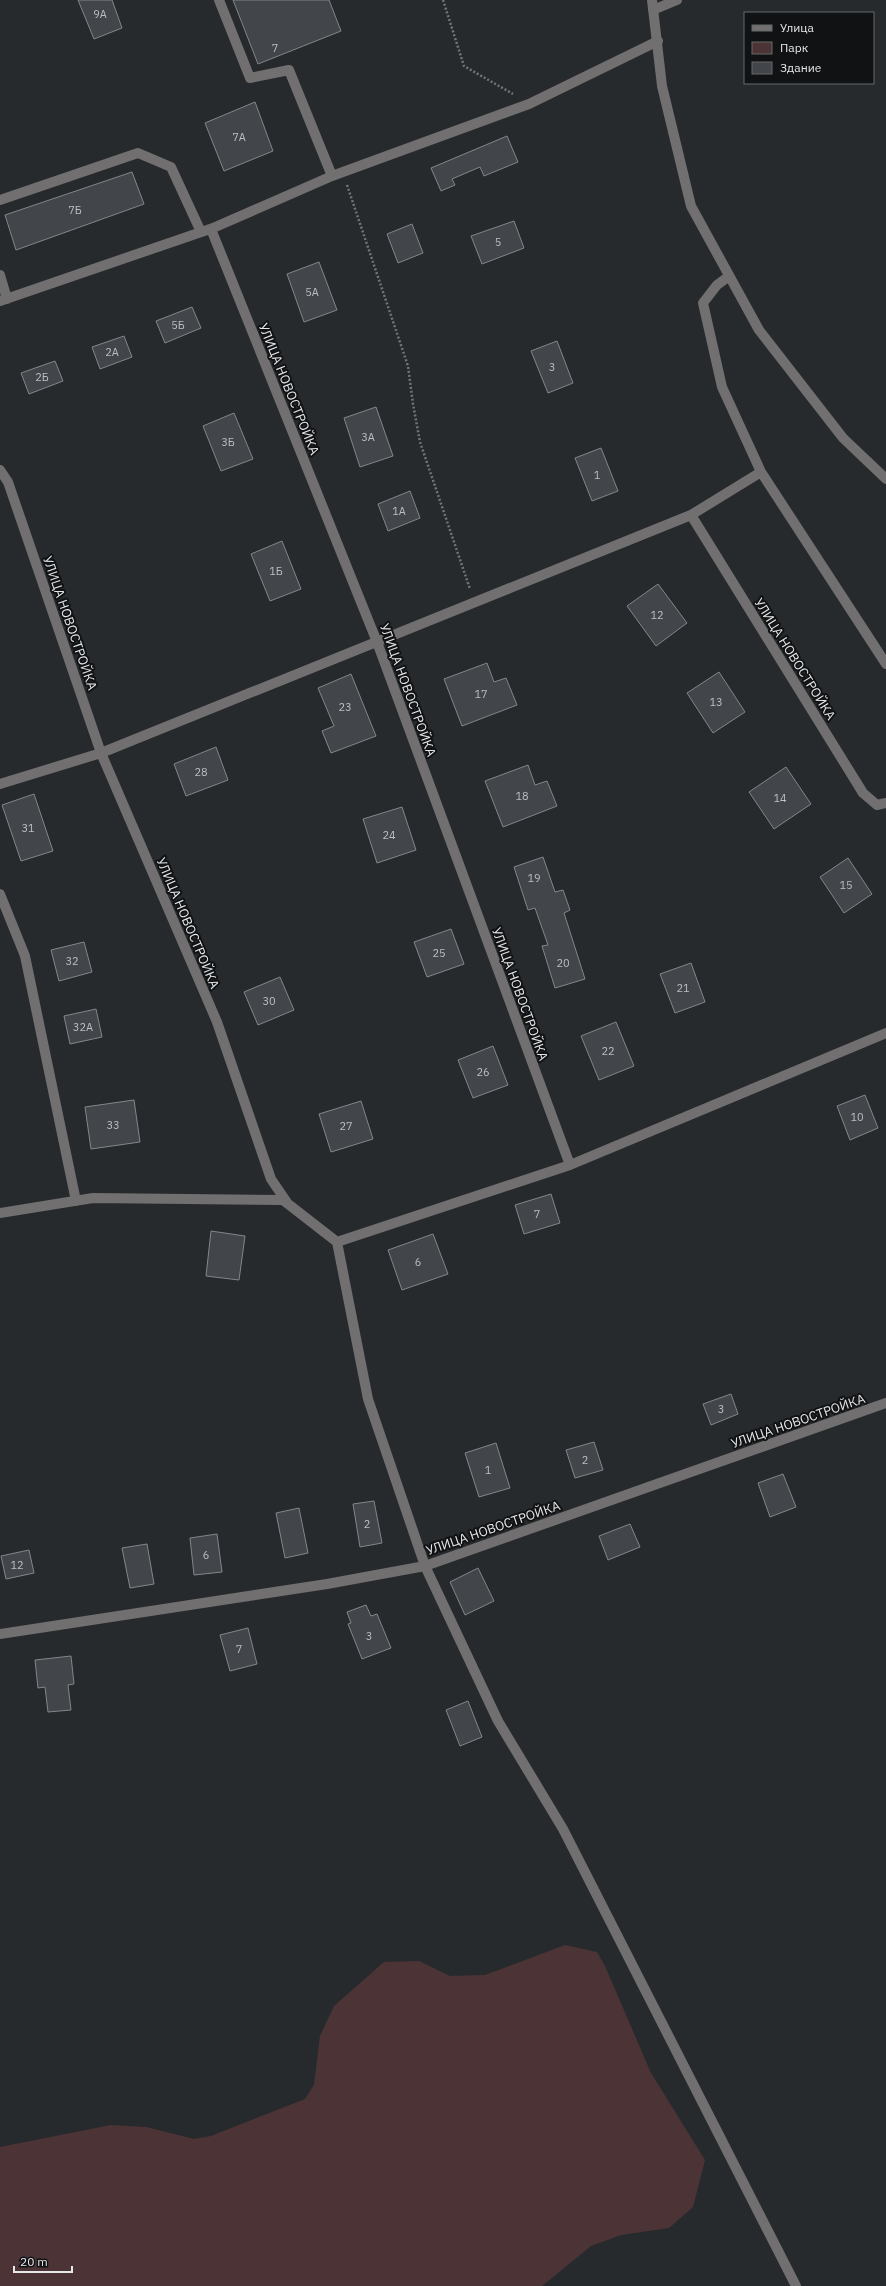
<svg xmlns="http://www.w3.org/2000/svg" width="886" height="2286" viewBox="0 0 886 2286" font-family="'IBM Plex Sans',sans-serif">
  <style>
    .green { fill: #4c3436 }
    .building { fill: #424549; stroke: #83878a }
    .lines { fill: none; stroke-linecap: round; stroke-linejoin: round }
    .path { stroke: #727578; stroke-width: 2.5; stroke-dasharray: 2 2; stroke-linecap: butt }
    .minor { stroke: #716f6f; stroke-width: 10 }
    .labels { text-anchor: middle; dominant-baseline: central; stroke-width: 4; stroke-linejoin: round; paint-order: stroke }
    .number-label { font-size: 11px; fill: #bdbfc2 }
    .street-label { font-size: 13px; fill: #e6e8ea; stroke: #111214 }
  </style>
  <rect width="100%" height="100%" fill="#272a2d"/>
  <path class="green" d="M565 1945 597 1952 605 1966 651 2073 705 2160 693 2207 669 2228 621 2235 591 2246 542 2286H0V2147L111 2125 146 2127 194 2139 211 2136 305 2099 314 2085 320 2036 334 2006 384 1962 419 1961 450 1976 485 1975Z"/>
  <path class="building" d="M78 0H112L122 28 94 39Z
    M233 0H329L341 31 258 64Z
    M255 102 273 151 224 171 205 123Z
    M507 136 518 162 484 176 480 167 452 179 455 185 441 191 431 168Z
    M132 172 144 204 16 250 5 215Z
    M514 221 524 248 482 264 471 236Z
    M412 224 423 253 398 263 387 234Z
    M319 262 337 310 304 322 287 274Z
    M192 307 201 328 165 343 156 321Z
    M124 336 132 357 100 369 92 347Z
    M557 341 573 383 548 393 531 351Z
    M55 361 63 381 29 394 21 373Z
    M376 407 393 456 360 467 344 418Z
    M234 413 253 459 221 471 203 426Z
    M601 448 618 491 592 501 575 458Z
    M410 491 420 518 388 531 378 504Z
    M282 541 301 589 270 601 251 554Z
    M658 584 687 623 656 646 627 606Z
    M487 663 494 682 506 678 517 705 462 726 444 679Z
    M719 672 745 712 713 733 687 693Z
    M351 674 376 736 331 753 322 731 334 726 318 688Z
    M216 747 228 780 186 796 174 764Z
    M528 765 535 785 547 781 557 806 503 827 485 781Z
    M786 767 811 804 774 829 749 792Z
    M34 794 53 851 21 861 2 805Z
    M402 807 416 850 377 863 363 819Z
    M543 857 555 892 563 890 570 910 564 913 585 979 555 988 542 946 548 945 535 908 528 910 514 867Z
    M848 858 872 894 844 913 820 877Z
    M451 929 464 964 427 977 414 942Z
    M84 942 92 972 59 981 51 950Z
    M691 963 705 1002 675 1013 660 974Z
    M280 977 294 1010 258 1025 244 992Z
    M96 1009 102 1037 70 1044 64 1016Z
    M616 1022 634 1066 599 1080 581 1036Z
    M493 1046 508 1085 473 1098 458 1060Z
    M865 1095 878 1128 850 1140 837 1106Z
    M134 1100 140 1142 91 1149 85 1107Z
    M361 1101 373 1139 331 1152 319 1114Z
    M551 1194 560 1223 524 1234 515 1205Z
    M211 1231 245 1236 239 1280 206 1276Z
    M433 1234 448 1274 402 1290 388 1250Z
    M731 1394 738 1414 711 1425 703 1404Z
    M594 1442 603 1470 575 1478 566 1450Z
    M496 1443 510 1488 479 1497 465 1453Z
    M783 1474 796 1507 770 1517 758 1483Z
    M374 1501 382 1543 360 1547 353 1504Z
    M299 1508 308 1553 285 1558 276 1513Z
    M630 1524 640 1547 608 1560 599 1536Z
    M217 1534 222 1572 194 1575 190 1538Z
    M147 1544 154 1584 130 1588 122 1548Z
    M29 1550 34 1573 6 1579 1 1556Z
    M478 1568 494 1601 465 1615 450 1582Z
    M366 1605 371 1616 377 1614 391 1648 362 1659 348 1624 351 1623 347 1612Z
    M248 1628 257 1664 230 1671 220 1635Z
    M71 1656 74 1684 68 1685 71 1710 48 1712 45 1687 38 1688 35 1660Z
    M468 1701 482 1737 460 1746 446 1710Z"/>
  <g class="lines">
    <path class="path" d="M443 0 464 66 513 94
      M347 185 408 366 413 404 420 442 470 589"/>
    <path class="minor" d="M219 0 250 78 289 70 332 176
      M652 0 662 86 691 206 759 330 843 438 886 479
      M653 10 677 0
      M0 200 138 153 171 167 201 232
      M211 229 377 642 570 1165
      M0 275 7 299
      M728 277 717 285 703 303 722 387 761 472 886 664
      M0 301 213 228 332 176 529 104 658 41
      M0 470 8 482 101 753 217 1022 271 1179 288 1204
      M691 515 863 793 877 805 886 803
      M0 784 101 753 691 515 761 472
      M0 894 25 956 76 1201
      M0 1213 93 1198 283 1200 337 1242 368 1399 425 1566 886 1403
      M337 1242 570 1165 886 1033
      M0 1634 327 1584 425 1566 498 1721 563 1829 796 2286"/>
  </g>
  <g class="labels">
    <g class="number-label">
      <text x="100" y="14">9А</text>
      <text x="275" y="48">7</text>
      <text x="239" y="137">7А</text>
      <text x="75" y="210">7Б</text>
      <text x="498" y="242">5</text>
      <text x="312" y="292">5А</text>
      <text x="178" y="325">5Б</text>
      <text x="112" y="352">2А</text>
      <text x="552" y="367">3</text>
      <text x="42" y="377">2Б</text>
      <text x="368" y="437">3А</text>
      <text x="228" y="442">3Б</text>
      <text x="597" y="475">1</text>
      <text x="399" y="511">1А</text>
      <text x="276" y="571">1Б</text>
      <text x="657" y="615">12</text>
      <text x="481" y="694">17</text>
      <text x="716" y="702">13</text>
      <text x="345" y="707">23</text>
      <text x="201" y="772">28</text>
      <text x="522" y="796">18</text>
      <text x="780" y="798">14</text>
      <text x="28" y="828">31</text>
      <text x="389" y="835">24</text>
      <text x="534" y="878">19</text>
      <text x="846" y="885">15</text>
      <text x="439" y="953">25</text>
      <text x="72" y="961">32</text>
      <text x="563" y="963">20</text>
      <text x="683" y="988">21</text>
      <text x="269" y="1001">30</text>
      <text x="83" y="1027">32А</text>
      <text x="608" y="1051">22</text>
      <text x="483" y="1072">26</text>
      <text x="857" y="1117">10</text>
      <text x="113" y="1125">33</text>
      <text x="346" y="1126">27</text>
      <text x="537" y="1214">7</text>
      <text x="418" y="1262">6</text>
      <text x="721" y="1409">3</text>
      <text x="585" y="1460">2</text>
      <text x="488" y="1470">1</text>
      <text x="367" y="1524">2</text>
      <text x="206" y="1555">6</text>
      <text x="17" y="1565">12</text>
      <text x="369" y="1636">3</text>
      <text x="239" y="1649">7</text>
    </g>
    <g class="street-label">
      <text transform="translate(289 389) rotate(68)">УЛИЦА НОВОСТРОЙКА</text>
      <text transform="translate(70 623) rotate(71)">УЛИЦА НОВОСТРОЙКА</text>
      <text transform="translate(795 659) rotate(58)">УЛИЦА НОВОСТРОЙКА</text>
      <text transform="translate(408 690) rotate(70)">УЛИЦА НОВОСТРОЙКА</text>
      <text transform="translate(188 923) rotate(67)">УЛИЦА НОВОСТРОЙКА</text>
      <text transform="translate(520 994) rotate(70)">УЛИЦА НОВОСТРОЙКА</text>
      <text transform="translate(798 1421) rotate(-19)">УЛИЦА НОВОСТРОЙКА</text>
      <text transform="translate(493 1528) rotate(-19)">УЛИЦА НОВОСТРОЙКА</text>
    </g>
  </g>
  <rect x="744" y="12" width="130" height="72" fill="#111214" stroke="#66686a"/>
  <rect x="752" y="25" width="20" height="6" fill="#716f6f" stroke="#66686a"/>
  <text x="780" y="32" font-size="12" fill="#e6e8ea">Улица</text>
  <rect x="752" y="42" width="20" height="12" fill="#4c3436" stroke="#66686a"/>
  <text x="780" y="52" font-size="12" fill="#e6e8ea">Парк</text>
  <rect x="752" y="62" width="20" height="12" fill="#424549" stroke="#66686a"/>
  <text x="780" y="72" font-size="12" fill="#e6e8ea">Здание</text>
  <path d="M14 2266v6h58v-6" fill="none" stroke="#e6e8ea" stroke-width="2"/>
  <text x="20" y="2266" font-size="12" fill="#e6e8ea" stroke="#111214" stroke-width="3" paint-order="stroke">20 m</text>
</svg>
